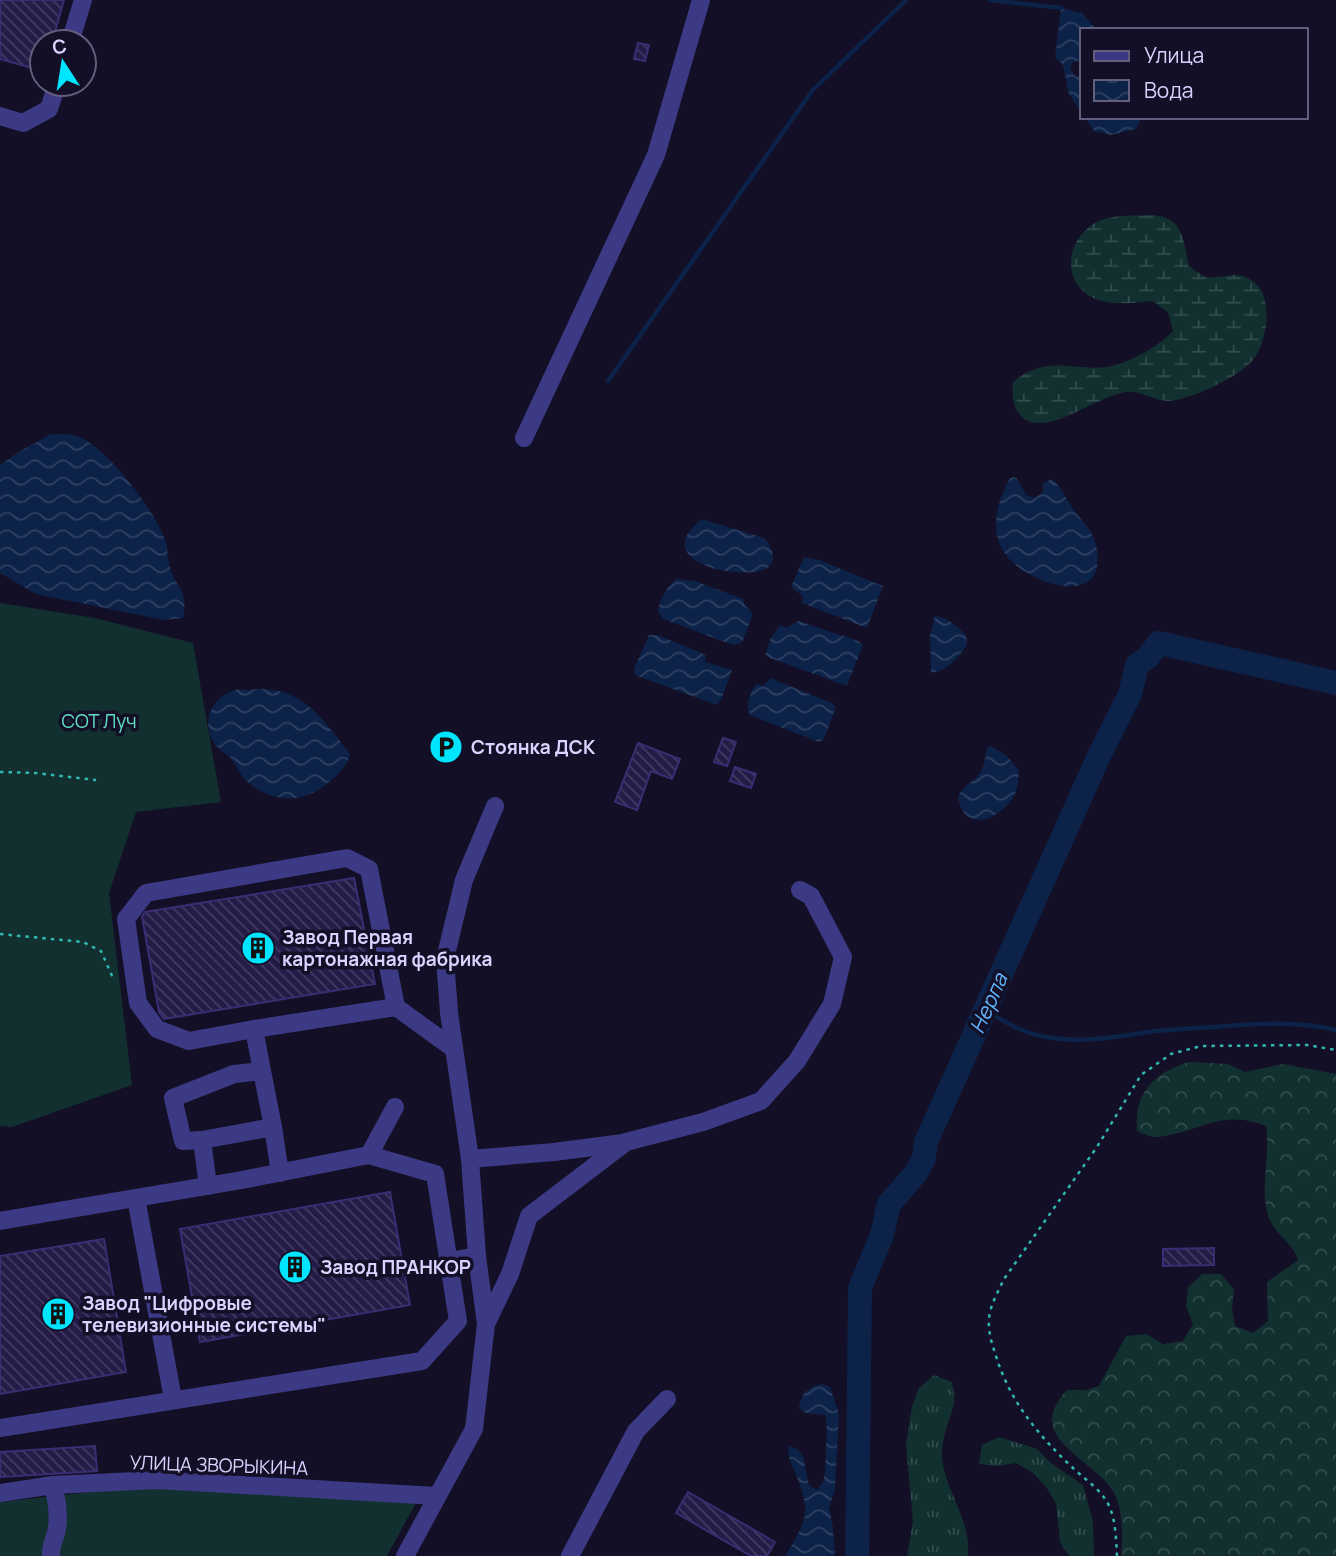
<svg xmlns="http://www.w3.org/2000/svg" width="1336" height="1556" viewBox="0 0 1336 1556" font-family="Manrope,sans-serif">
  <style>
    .grass { fill: url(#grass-tufts) }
    .forest { fill: url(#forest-crowns) }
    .wetland { fill: url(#wetland-marsh) }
    .garden { fill: #12302f }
    .water { fill: url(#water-waves) }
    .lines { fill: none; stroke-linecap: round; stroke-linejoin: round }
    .stream { stroke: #0c2248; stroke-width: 4.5 }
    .river { stroke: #0c2248; stroke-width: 24 }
    .building { fill: url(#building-back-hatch); stroke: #3b2d73; stroke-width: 2 }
    .path { stroke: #2fb8b0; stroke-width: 2.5; stroke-dasharray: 3.5 5; stroke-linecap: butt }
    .minor { stroke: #3d3a85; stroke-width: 18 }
    .labels { text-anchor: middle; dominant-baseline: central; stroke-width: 7; stroke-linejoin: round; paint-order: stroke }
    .park-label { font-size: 19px; fill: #5fe0c0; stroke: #130f26 }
    .poi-label { font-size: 19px; font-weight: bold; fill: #d9d4ff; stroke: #130f26; text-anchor: start }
    .street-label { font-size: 19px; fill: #d9d4ff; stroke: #130f26 }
    .water-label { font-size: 21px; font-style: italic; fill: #62b6ff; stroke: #130f26 }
  </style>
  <defs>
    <pattern id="grass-tufts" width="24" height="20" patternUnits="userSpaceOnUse" patternTransform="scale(1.75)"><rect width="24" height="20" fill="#12302f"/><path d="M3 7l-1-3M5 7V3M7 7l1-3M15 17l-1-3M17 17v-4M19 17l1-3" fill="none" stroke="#344d4e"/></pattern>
    <pattern id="forest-crowns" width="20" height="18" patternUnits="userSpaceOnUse" patternTransform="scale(1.75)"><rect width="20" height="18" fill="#12302f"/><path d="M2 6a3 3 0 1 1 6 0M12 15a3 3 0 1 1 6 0" fill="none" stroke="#344d4e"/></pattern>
    <pattern id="wetland-marsh" width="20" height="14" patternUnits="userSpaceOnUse" patternTransform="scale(1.75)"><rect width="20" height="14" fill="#12302f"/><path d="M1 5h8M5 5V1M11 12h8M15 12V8" fill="none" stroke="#344d4e"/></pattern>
    <pattern id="water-waves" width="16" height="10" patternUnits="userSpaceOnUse" patternTransform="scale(1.75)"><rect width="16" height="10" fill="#0c2248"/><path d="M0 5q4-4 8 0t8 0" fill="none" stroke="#2f4163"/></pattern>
    <pattern id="building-back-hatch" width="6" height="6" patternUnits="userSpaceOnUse" patternTransform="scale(1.75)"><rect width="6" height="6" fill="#241b47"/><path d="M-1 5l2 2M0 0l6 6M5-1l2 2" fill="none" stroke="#433b63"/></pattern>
  </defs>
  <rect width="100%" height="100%" fill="#130f26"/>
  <path class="grass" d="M934 1375 952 1382C953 1389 955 1397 954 1403 950 1421 941 1437 942 1456 944 1490 971 1517 968 1556H907L913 1522 906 1445 912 1406 919 1388Z
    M999 1437 1037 1449 1051 1463 1083 1485 1093 1522 1094 1556H1069L1060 1542 1056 1503 1046 1487 1033 1473 1016 1463 997 1466 979 1464 982 1445Z"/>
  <path class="forest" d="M1189 1062 1228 1064 1245 1072 1283 1064 1336 1074V1556H1121C1123 1538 1123 1507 1113 1491 1091 1457 1022 1438 1067 1390H1086L1099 1386 1126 1336 1146 1334 1163 1344 1183 1341 1193 1324 1186 1306 1188 1287 1202 1274H1221L1234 1289 1232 1308 1235 1326 1253 1333 1268 1321 1267 1282 1298 1260C1293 1243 1277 1236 1270 1220 1258 1194 1271 1154 1266 1126 1221 1108 1200 1132 1158 1137 1152 1138 1143 1134 1137 1131 1134 1093 1153 1073 1189 1062Z"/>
  <path class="wetland" d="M1153 215C1184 218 1183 240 1189 266 1194 269 1201 276 1207 277 1227 279 1239 267 1257 285 1267 294 1268 318 1265 330 1263 340 1260 352 1253 360 1241 376 1188 401 1168 401 1154 401 1140 390 1126 392 1098 397 1064 423 1041 423 1016 424 1011 402 1013 382 1047 354 1070 371 1107 367 1128 364 1159 346 1173 331L1168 312 1152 301C1135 303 1110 306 1093 298 1059 281 1067 235 1099 221 1116 214 1135 216 1153 215Z"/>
  <path class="garden" d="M0 603 95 618 193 643 221 802 136 812 109 893 132 1085 12 1127 0 1126Z
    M153 1485 418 1499 387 1556H0V1502Z"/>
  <path class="water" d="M1061 8 1082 13 1097 30H1082V60L1073 62 1070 68 1076 77 1082 74V113L1069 94 1063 65 1055 57Z
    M1085 117H1142L1136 129 1111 135 1094 131Z
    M51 434C63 434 77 433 87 441 116 460 154 510 166 542 168 549 167 557 169 564 175 590 189 586 183 618L164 620 36 594 0 573V465L17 453Z
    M1014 477 1017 478 1026 495 1035 498 1043 492V483L1052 479 1059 486C1064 495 1070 505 1076 513 1084 523 1093 532 1096 545 1106 590 1072 593 1039 579 991 558 986 522 1010 478Z
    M702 519 764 538C773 548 779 564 763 570 735 580 648 561 702 519Z
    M804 557 819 560 883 586 867 628 802 603 803 596 791 587Z
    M676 579 695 581 743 599 745 606 751 610 752 616 742 643 733 645 663 619 658 611C660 599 666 588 676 579Z
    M935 616C947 617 958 627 966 635L967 644C959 658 947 671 931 673L930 635Z
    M798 621 858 641 863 645 847 686 765 656 770 640 780 625 787 628Z
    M649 635H657L706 655 705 662 732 670 721 700 716 705 635 675 634 669Z
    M770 678 832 703 836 707 824 739 819 742 750 715C745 704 750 694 756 684L764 686Z
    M239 689C248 691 252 689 260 689 304 688 326 723 350 754 347 767 338 774 328 783 304 804 273 803 249 783 241 777 238 769 233 761 229 755 222 752 217 747 198 724 212 694 239 689Z
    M991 746 1007 756 1019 771C1018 780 1018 790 1013 798 998 821 964 833 958 797 963 786 970 784 978 776 984 769 985 758 987 748Z
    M823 1384 830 1387 839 1414 835 1489 829 1508 833 1527 835 1556H785C807 1520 812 1514 795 1472 791 1462 787 1457 789 1446L798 1449 803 1457 809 1485 817 1490 823 1482 825 1473 827 1425 825 1415 806 1413 799 1408C801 1393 808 1386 823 1384Z"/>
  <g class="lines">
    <path class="stream" d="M990 0 1061 8
      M608 381 812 91 906 0
      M984 1009C1001 1019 1018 1031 1037 1035 1075 1045 1117 1037 1155 1031 1174 1029 1194 1028 1213 1027 1255 1024 1295 1020 1336 1030"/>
    <path class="river" d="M857 1556 860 1288 882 1235 889 1204 916 1173 924 1158 926 1142 1098 758 1130 694 1137 665 1148 657 1159 643 1336 683"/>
  </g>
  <path class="building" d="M0 0H64L52 42H42V71L0 59Z
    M638 43 649 45 645 61 634 59Z
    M723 738 736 742 727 766 714 762Z
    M638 743 680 759 672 779 651 771 637 810 615 802Z
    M735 767 756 774 751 788 730 781Z
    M354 878 375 984 164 1019 159 1012 142 917 145 912Z
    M390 1192 410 1305 200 1342 180 1229Z
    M104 1239 126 1372 0 1394V1256Z
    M1214 1248V1265L1163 1266V1249Z
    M95 1446 97 1471 0 1477V1452Z
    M688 1492 775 1542 767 1556H751L676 1513Z"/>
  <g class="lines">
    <path class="path" d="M0 772 35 773 96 780
      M0 934 83 942 101 951 113 978
      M1117 1556C1116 1540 1116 1523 1110 1508 1103 1491 1087 1481 1074 1469 1039 1436 1010 1402 996 1356 992 1344 988 1332 989 1319 990 1305 998 1292 1004 1279L1097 1147 1141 1075 1158 1063 1171 1054 1201 1046 1307 1045 1336 1050"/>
    <path class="minor" d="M70 42 83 0
      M0 116 23 123 49 109 57 84
      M524 438 656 155 701 0
      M396 1007 454 1049
      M254 1029 189 1041 157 1029 138 1003 126 919 146 893 347 858 369 869 396 1007 254 1029 262 1071
      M202 1140 183 1141 173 1098 234 1074 262 1071 273 1127
      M369 1155 395 1107
      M470 1159 554 1152 623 1143
      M208 1186 202 1140 273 1127 280 1173
      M136 1198 173 1399
      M0 1221 242 1180 369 1155 435 1174 458 1321 422 1361 0 1428
      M477 1256 470 1159 449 1013 445 959 464 880 495 806
      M486 1324 510 1274 529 1216 626 1142 703 1122 761 1101 797 1061 832 1004 843 957 811 896 800 890
      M0 1493 53 1485 157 1480 436 1496
      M51 1556C50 1547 54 1541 56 1533 60 1517 57 1501 53 1485
      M405 1556 474 1429 486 1324 477 1256 449 1261
      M570 1556 636 1431 667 1399"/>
  </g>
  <defs>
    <symbol id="parking-disc" viewBox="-11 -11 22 22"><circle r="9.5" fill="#00e5ff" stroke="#130f26"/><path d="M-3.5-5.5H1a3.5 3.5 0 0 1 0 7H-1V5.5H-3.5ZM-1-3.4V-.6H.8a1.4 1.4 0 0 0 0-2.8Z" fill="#111"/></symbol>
    <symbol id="building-disc" viewBox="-11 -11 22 22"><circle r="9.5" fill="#00e5ff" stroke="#130f26"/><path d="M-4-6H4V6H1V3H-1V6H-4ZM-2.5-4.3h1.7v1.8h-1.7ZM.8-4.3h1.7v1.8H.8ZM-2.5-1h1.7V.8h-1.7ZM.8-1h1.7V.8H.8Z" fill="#111"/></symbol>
  </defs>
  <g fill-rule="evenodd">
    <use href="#parking-disc" x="427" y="728" width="38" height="38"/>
    <use href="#building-disc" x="239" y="929" width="38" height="38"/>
    <use href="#building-disc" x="276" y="1248" width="38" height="38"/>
    <use href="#building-disc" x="39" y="1295" width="38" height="38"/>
  </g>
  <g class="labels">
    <g class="park-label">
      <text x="99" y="721">СОТ Луч</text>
    </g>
    <g class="poi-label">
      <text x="471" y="747">Стоянка ДСК</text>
      <text x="282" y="937">Завод Первая<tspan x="282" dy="22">картонажная фабрика</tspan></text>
      <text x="320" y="1267">Завод ПРАНКОР</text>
      <text x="82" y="1303">Завод "Цифровые<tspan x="82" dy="22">телевизионные системы"</tspan></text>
    </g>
    <g class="street-label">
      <text transform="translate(219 1465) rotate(2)">УЛИЦА ЗВОРЫКИНА</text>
    </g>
    <g class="water-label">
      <text transform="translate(988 1003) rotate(-66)">Нерпа</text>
    </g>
  </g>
  <rect x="1080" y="28" width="228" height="91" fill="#130f26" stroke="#625e7d" stroke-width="2"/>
  <rect x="1094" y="51" width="35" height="10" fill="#3d3a85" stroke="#625e7d" stroke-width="2"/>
  <text x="1144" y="63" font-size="21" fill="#d9d4ff">Улица</text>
  <rect x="1094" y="80" width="35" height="21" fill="url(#water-waves)" stroke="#625e7d" stroke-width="2"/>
  <text x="1144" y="98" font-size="21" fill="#d9d4ff">Вода</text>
  <g transform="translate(63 63) rotate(348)"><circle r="33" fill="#130f26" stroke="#625e7d" stroke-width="2"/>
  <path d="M0-5L12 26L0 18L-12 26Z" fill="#00e5ff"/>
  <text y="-10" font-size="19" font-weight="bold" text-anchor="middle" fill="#d9d4ff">С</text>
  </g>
</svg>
